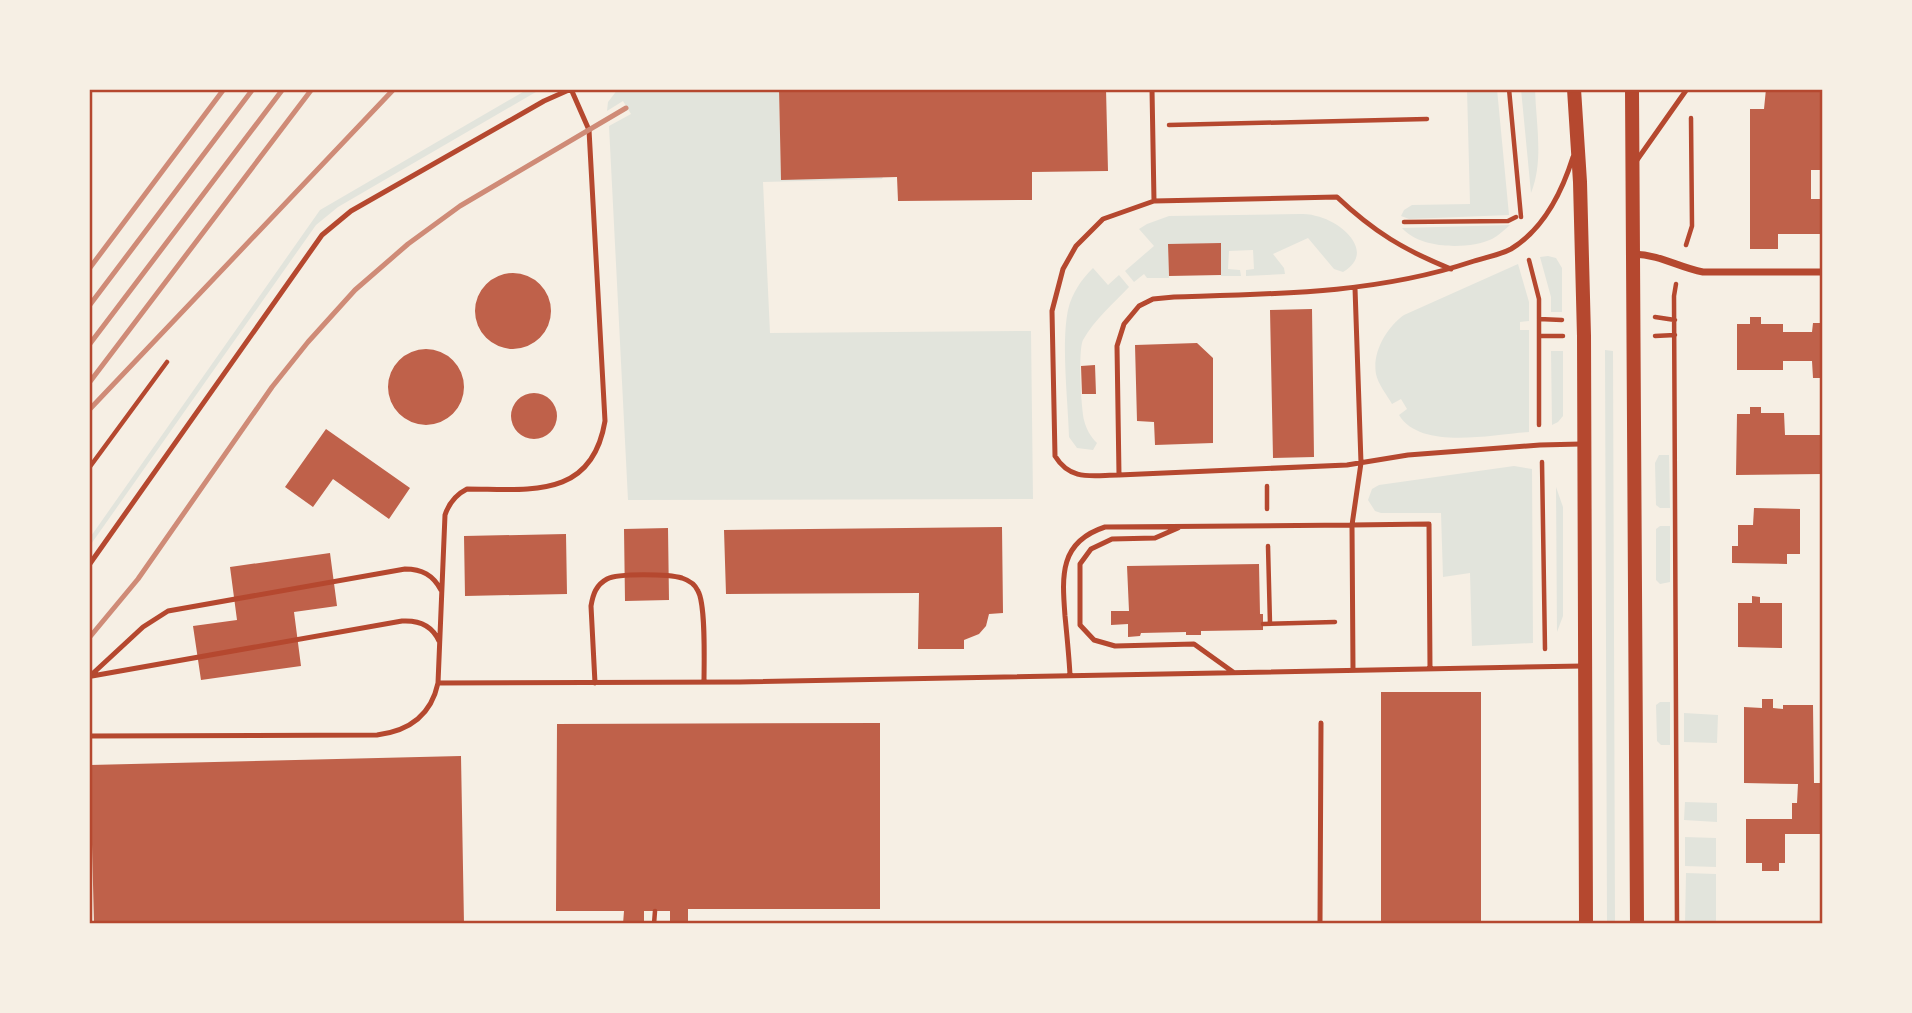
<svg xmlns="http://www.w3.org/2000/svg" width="1912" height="1013" viewBox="0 0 1912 1013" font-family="Arial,sans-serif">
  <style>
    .green { fill: #e2e4dc }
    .building { fill: #bf614a }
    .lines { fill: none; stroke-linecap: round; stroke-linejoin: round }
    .path { stroke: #b5482f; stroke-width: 4.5 }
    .service { stroke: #b5482f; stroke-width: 5 }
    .minor { stroke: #b5482f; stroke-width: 7 }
    .secondary { stroke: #b5482f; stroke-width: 14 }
    .rail { stroke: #cf8b77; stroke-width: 5 }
    .neatline { fill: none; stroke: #b5482f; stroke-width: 2.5 }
  </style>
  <rect width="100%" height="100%" fill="#f6efe4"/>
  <path class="green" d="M528 89H541L338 207 316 225 89 547V539L320 210Z
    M618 89H672L673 91 779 89 781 179 883 177 882 179 763 182 770 333 1031 331 1033 499 628 500 609 126 631 114 623 101 607 111 608 102Z
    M1467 89H1497L1509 215 1409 219 1401 216 1404 210 1412 205 1470 204Z
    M1521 89H1535C1536 124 1544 161 1531 193Z
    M1299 214C1304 214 1310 214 1316 216 1341 221 1377 252 1343 272L1334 269 1308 238 1273 254 1284 268 1285 274 1246 276V270L1254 269 1253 250 1229 251 1228 269 1240 270 1241 276H1221V243L1168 245 1169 278H1147L1144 274 1134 282 1125 271 1154 246 1139 229 1147 224 1169 216Z
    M1510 225C1504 230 1498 236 1492 239 1468 250 1420 249 1402 228Z
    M1548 256 1556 258 1562 268V312H1551V297L1540 257Z
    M1518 264 1529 302V321L1520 322V330H1529V432C1493 434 1421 451 1399 415L1407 409 1401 399 1392 404C1387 395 1378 384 1376 374 1372 352 1387 327 1404 315Z
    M1093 268 1108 285 1119 275 1129 287C1114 303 1094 320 1083 340 1078 350 1081 407 1084 420 1086 429 1091 437 1097 443L1093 450 1077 448 1069 437C1068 401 1061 344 1068 310 1072 293 1081 280 1093 268Z
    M1605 350 1613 351 1615 924H1607Z
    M1551 351H1563V416L1558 422 1552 425Z
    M1659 455H1669L1670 508H1660L1656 505 1655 463Z
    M1514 466 1532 469 1533 643 1472 646 1470 573 1443 577 1441 513H1381L1375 511 1368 500 1372 489 1379 485Z
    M1556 487 1563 507V616L1557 632Z
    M1660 526H1670V582L1660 584 1656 580V529Z
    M1660 702H1670V745H1661L1657 741 1656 705Z
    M1684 713 1718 715 1717 743 1684 742Z
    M1685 802 1717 803V822L1684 820Z
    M1685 837 1716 838V867L1685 866Z
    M1686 873 1716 874V924H1685Z"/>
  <path class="building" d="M779 89H1106L1108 171 1032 172V200L898 201 897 177 781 180Z
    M1766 89H1823V170H1811V199H1823V234H1778V249H1750V109H1764Z
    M1221 243V275L1169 276 1168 244Z
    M475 311a38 38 0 1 1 76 0a38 38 0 1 1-76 0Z
    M1312 309 1314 457 1273 458 1270 310Z
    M1750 317H1761V324H1783V332H1812L1813 323H1823V378H1813L1812 361H1783V370H1737V324H1750Z
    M1197 343 1213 358V443L1155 445 1154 422 1137 421 1135 345Z
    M388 387a38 38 0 1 1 76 0a38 38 0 1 1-76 0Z
    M1095 365 1096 394H1082L1081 366Z
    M511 416a23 23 0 1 1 46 0a23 23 0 1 1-46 0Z
    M1750 407H1761V413H1784L1785 435H1823L1822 474 1736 475 1737 414H1750Z
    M326 429 410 488 389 519 333 479 313 507 285 487Z
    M1754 508 1800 509V554H1787V564L1732 563V546H1738V525H1753Z
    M1002 527 1003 613 989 614 986 626 979 634 964 640V649H918L919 593 726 594 724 530Z
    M668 528 669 600 625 601 624 529Z
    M566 534 567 594 465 596 464 536Z
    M330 553 337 606 294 612 301 666 201 680 193 626 237 620 230 567Z
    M1259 564 1260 614H1263V630L1201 631V635H1186V632L1141 633 1140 636 1128 637V624L1111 625V611H1129L1127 566Z
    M1752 596 1760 597V603H1782V648L1738 647V603H1752Z
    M1381 692H1481V924H1381Z
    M1762 699H1773V708L1783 709V705H1813L1814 783H1823V834H1785V863H1779V871H1762V863H1746V819H1792V803H1797L1798 784 1744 783V707L1762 708Z
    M880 723V909H688V924H670V911H644V924H623L624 911H556L557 724Z
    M461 756 464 924H94L90 765Z"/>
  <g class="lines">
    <path class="path" d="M1509 89 1521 217
      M1169 125 1427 119
      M1404 222 1508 221 1516 217
      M1686 245 1692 226 1691 118
      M1529 260 1539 299V425
      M1676 284 1674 296 1677 924
      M1655 317 1675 320
      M1539 319 1562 320
      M1539 336H1563
      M1655 336 1675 335
      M1542 462 1545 649
      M89 468 167 362
      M1267 486V509
      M1268 546 1270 624
      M1263 624 1335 622
      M654 924 655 911"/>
    <path class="service" d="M1152 89 1154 201
      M1573 157C1562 192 1544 229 1511 249 1500 255 1483 258 1471 262 1375 294 1273 294 1174 297L1153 299 1139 306 1124 324 1117 346 1119 475 1347 465 1408 455 1540 445 1581 444
      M1637 160 1687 89
      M1119 475C1093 475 1071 482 1055 456L1052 311 1063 269 1076 246 1103 219 1154 201 1337 197C1374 232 1404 250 1451 269
      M1178 528 1155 538 1112 539 1091 549 1080 564V625L1094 640 1115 646 1194 644 1233 672
      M89 565 322 235 351 211 544 101 571 89
      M1353 670 1352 525 1429 524 1430 669
      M1070 675C1069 656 1067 636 1065 616 1062 576 1059 542 1105 527L1352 525 1361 463 1355 288
      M92 676 402 621C419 620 432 625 439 641
      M89 677 143 627 168 611 405 569C422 569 433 575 441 590
      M438 683 740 682 1583 666
      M595 683 591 606C593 594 596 585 607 579 618 573 669 574 682 578 688 580 695 584 698 591 706 605 704 663 704 682
      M89 736 377 735C409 731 431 716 438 683L445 515C449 503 455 495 467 489 529 489 592 500 605 421L589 130 571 89
      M1320 924 1321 723"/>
    <path class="minor" d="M1633 254C1662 255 1677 267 1703 272H1823"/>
    <path class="secondary" d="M1574 89 1580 182 1584 336 1586 924
      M1632 89 1637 924"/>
    <path class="rail" d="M89 269 224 89
      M89 306 253 89
      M89 345 283 89
      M89 383 312 89
      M89 410 394 89
      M89 638 138 579 272 387 308 342 355 290 408 244 460 206 626 108"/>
  </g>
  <rect width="1912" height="1013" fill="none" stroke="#f6efe4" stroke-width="182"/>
  <rect x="91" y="91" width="1730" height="831" class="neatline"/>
</svg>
